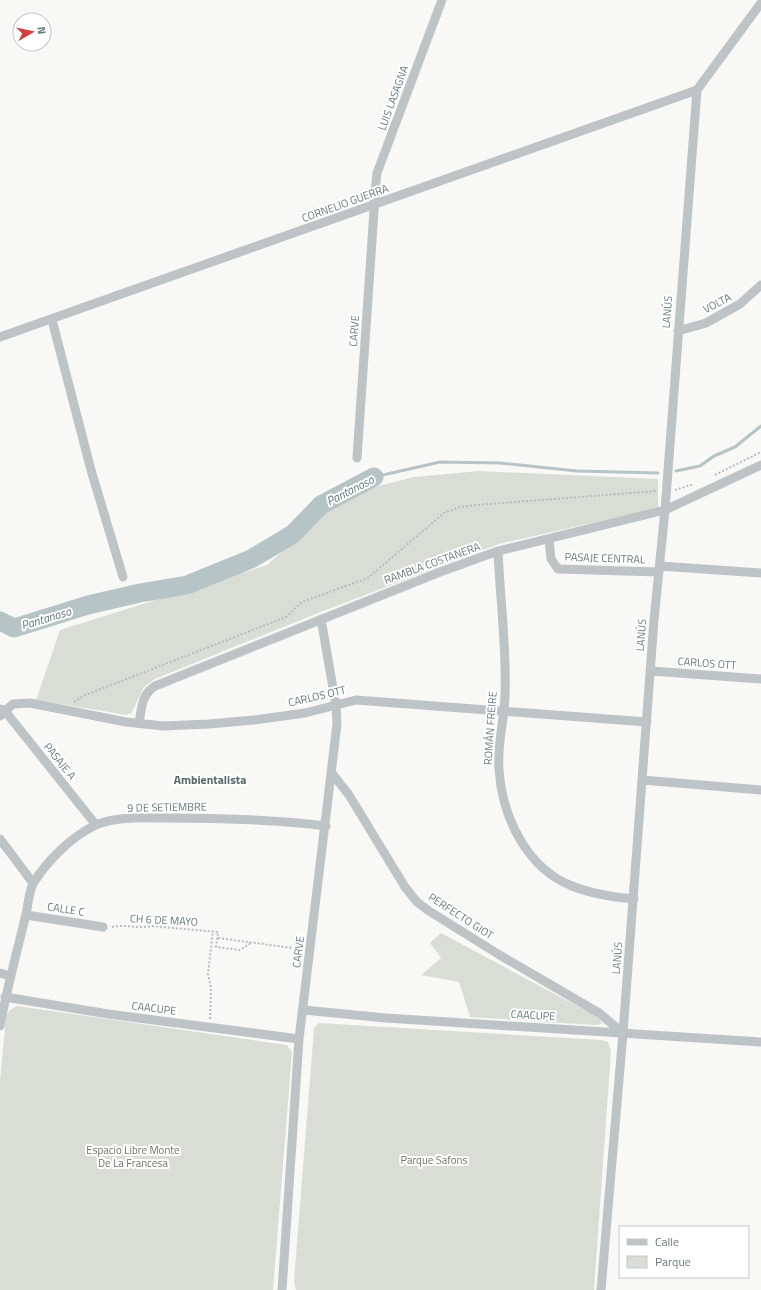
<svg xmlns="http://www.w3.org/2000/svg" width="761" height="1290" viewBox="0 0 761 1290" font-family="'Titillium Web',sans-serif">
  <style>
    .green { fill: #daddd6 }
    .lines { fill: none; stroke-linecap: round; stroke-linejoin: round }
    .stream { stroke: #b6c4c5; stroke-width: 3 }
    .river { stroke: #b6c4c5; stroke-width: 19 }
    .path { stroke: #b8bcbe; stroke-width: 2; stroke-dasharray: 2 2; stroke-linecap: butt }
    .street { stroke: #bec3c5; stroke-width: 9 }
    .labels { text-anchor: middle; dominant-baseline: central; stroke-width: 4; stroke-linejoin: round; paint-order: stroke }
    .street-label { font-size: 11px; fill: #67797d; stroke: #fff }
    .park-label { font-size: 11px; fill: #6c7666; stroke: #fff }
    .water-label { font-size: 12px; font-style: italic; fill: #627778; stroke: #fff }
    .neighbourhood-label { font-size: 12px; font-weight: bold; fill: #586669; stroke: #fff }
  </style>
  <rect width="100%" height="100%" fill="#f8f8f6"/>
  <path class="green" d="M479 471 658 479V508L499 544 318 613 155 679 144 687 132 712 127 715 36 700 60 630 267 565 327 510 363 490 414 477Z
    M441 933 594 1015 600 1020 602 1024 594 1025 470 1017 459 982 421 975 441 958 430 943Z
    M17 1006 287 1045 292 1052 273 1290H0V1081L6 1016 10 1010Z
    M319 1023 601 1040 608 1042 611 1051 594 1290H296L294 1281 314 1028Z"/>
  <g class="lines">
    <path class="stream" d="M676 471 700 466 714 456 735 447 761 426
      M374 477 440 462 500 463 577 471 658 473"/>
    <path class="river" d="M0 621 14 628 88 605 140 593 187 585 251 559 293 534 321 505 374 477"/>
    <path class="path" d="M715 475 761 452
      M675 490 694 484
      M74 702 83 696 286 617 302 602 368 578 444 513 460 507 476 505 657 491
      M112 927C125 924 138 929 151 926L218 932 216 947 240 950 251 943
      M218 938 300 949
      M210 1019 211 988 208 974 213 931"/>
    <path class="street" d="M52 320 91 470 123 577
      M678 331 706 323 740 304 761 285
      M0 337 697 90
      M357 458 376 182 377 173 442 0
      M549 539 551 559 558 569 659 572
      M498 551C500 599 507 649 505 697 504 721 497 745 499 769 502 816 526 868 572 886 592 894 612 897 634 899
      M660 566 761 573
      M651 671 761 679
      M1 709 5 711 96 825
      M0 716 13 704 30 703 126 722 163 726 209 724 254 720 305 713 356 700 647 722
      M139 723C142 708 141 695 155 686L440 572 498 551 665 510 761 465
      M331 772 349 795 405 887 417 902 429 911 498 954 599 1013 623 1033
      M642 780 761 790
      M0 839 33 883
      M26 915 103 927
      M0 973 10 976
      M5 997 108 1014 299 1039
      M303 1010 386 1018 761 1042
      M0 1026C7 988 17 952 26 914 28 905 29 890 34 882 48 860 72 836 96 825 116 816 144 818 165 818 219 818 272 819 326 826
      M282 1290 299 1039 337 724 336 705 321 619
      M601 1290 623 1033 654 620 665 510 697 90 761 3"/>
  </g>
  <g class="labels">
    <g class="street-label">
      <text transform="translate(393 98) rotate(-70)">LUIS LASAGNA</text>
      <text transform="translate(345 203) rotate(-20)">CORNELIO GUERRA</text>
      <text transform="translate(717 303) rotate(-28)">VOLTA</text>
      <text transform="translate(667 312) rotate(-86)">LANÚS</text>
      <text transform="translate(354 331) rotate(-86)">CARVE</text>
      <text transform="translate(605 558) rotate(2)">PASAJE CENTRAL</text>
      <text transform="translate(432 563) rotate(-20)">RAMBLA COSTANERA</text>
      <text transform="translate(641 635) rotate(-86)">LANÚS</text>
      <text transform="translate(707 663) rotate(4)">CARLOS OTT</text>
      <text transform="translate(317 696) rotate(-13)">CARLOS OTT</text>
      <text transform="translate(490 728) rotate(-86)">ROMÁN FREIRE</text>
      <text transform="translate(60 761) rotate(51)">PASAJE A</text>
      <text transform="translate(167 807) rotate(-1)">9 DE SETIEMBRE</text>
      <text transform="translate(66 909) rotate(9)">CALLE C</text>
      <text transform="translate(461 916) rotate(33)">PERFECTO GIOT</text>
      <text transform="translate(164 920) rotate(3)">CH 6 DE MAYO</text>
      <text transform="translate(298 952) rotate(-83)">CARVE</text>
      <text transform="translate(617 958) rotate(-86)">LANÚS</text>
      <text transform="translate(154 1008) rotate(7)">CAACUPE</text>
      <text transform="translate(533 1015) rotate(3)">CAACUPE</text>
    </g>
    <g class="park-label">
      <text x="133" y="1150">Espacio Libre Monte<tspan x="133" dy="13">De La Francesa</tspan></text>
      <text x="434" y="1160">Parque Safons</text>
    </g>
    <g class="water-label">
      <text transform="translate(350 490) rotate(-27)">Pantanoso</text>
      <text transform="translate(46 618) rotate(-17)">Pantanoso</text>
    </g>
    <g class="neighbourhood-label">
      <text x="210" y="779">Ambientalista</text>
    </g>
  </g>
  <rect x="619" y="1226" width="130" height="52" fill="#ffffff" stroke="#c2c9cb"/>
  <rect x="627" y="1239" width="20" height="6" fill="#bec3c5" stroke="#c2c9cb"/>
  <text x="655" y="1246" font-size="12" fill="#67797d">Calle</text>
  <rect x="627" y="1256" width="20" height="12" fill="#daddd6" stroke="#c2c9cb"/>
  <text x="655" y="1266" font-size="12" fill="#67797d">Parque</text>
  <g transform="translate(32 32) rotate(81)"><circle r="19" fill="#ffffff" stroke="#c2c9cb"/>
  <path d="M0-3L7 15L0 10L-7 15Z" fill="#cd4243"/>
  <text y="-6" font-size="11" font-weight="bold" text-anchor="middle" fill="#67797d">N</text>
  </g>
</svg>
